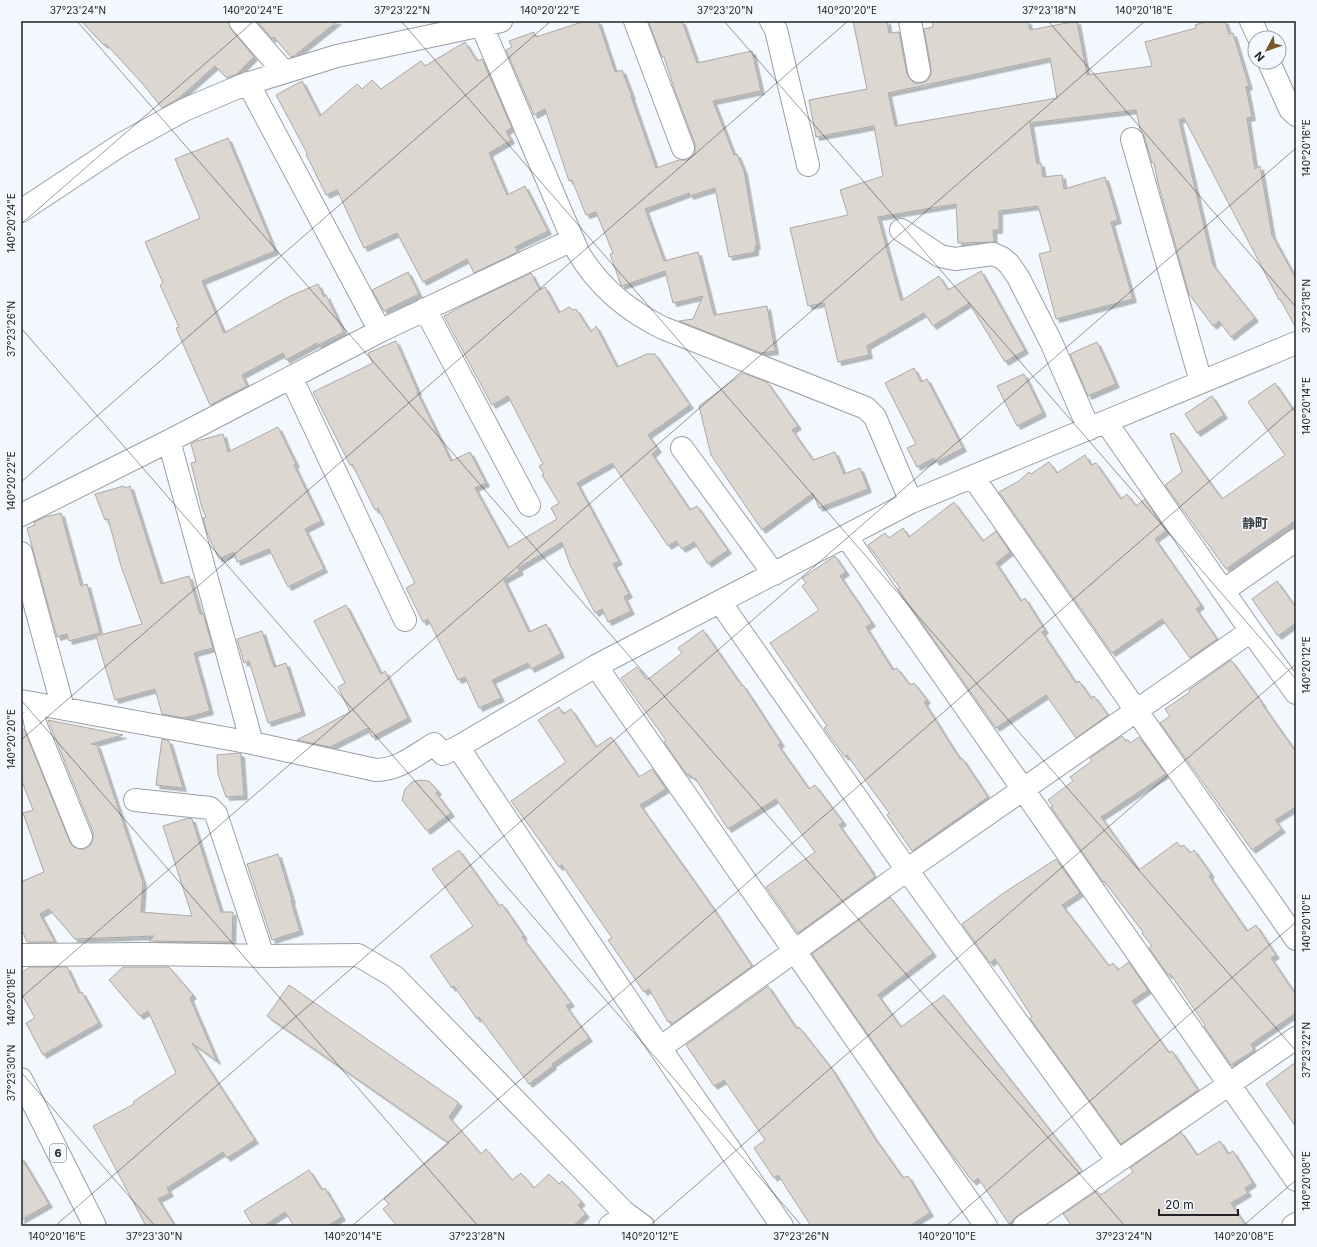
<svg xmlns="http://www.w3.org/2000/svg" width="1317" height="1247" viewBox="0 0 1317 1247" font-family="Inter,'Noto Sans JP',sans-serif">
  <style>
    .building { fill: #ddd7d2; stroke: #aea8a4; fill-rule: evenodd; filter: url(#shadow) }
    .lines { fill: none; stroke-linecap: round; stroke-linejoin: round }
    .minor-casing { stroke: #9aa0a5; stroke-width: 24 }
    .major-casing { stroke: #9aa0a5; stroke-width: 24 }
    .minor { stroke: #fff; stroke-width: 22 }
    .major { stroke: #fff; stroke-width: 22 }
    .ticks { fill: none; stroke: #202224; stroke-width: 1; stroke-opacity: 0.45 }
    .labels { text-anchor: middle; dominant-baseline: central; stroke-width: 3; stroke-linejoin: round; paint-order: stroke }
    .shield { fill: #f2f8fd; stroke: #5f6265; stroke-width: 1 }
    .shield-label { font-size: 11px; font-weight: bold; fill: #202224 }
    .neighbourhood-label { font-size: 13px; font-weight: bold; fill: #393e42; stroke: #f2f8fd }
    .neatline { fill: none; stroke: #202224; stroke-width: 1.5 }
    .ticks-label { font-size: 10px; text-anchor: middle; fill: #202224 }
  </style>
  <defs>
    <filter id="shadow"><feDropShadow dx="3.5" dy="3.5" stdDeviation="0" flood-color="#0004"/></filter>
  </defs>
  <rect width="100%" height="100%" fill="#f2f8fd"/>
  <path class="building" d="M81 21H228L231 29 254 57 237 74 227 78 215 66 179 98 162 108 143 84 106 44 104 45Z
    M257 21H338L294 56 291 57 274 37 272 39Z
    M585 21H598L615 72 622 70 632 96H631L656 168 679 160H688L695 154V144L675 91 664 57H662L648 21H682L697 63 752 51 761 91 713 101 734 155 737 154 744 171 757 246H755V252L729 257 715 188 690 196 689 193 645 209 664 261 698 252 714 315 767 306 775 351 761 353 679 321 693 319 703 296 673 303 665 271 622 286 621 285 610 254 613 253 596 212 586 215 572 180 569 181 545 109 534 115 506 50 512 47 509 41 534 32 536 37Z
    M853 21H887L889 33 899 32 907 74 910 79 914 83H921L927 81 931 75V69L924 29 933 27 932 21H1028L1030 30 1077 21 1087 75 1152 66 1145 42 1196 28 1195 25 1208 21H1225L1229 34 1233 33 1249 86 1246 87 1252 117 1247 118 1255 169 1260 166 1272 235 1296 279V328L1280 299 1279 300 1184 118 1179 120 1213 265 1255 318 1231 337 1219 321 1213 326 1189 294 1158 183 1154 163H1152L1144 136 1140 129 1136 110 1030 123 1037 164 1041 163 1043 177 1062 175 1064 189 1105 177 1118 220 1111 222 1133 299 1056 319 1039 254 1051 251 1038 206 999 211V230H993L994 242 958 243 956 204 878 217 901 301 939 276 948 290 981 271 1025 350 1005 362 969 303 933 326 924 313 867 346 869 355 838 362 824 303 808 306 790 228 848 215 840 190 883 176 874 126 816 137 809 100 867 89ZM1050 58 1057 98 895 126 888 93Z
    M465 42 477 61 482 59 512 128 506 131 511 140 489 153 507 195 525 186 548 231 515 247 518 252 474 273 467 259 423 282 397 233 364 248 337 190 326 195 306 154 307 153 276 95 302 81 320 116 357 84 362 89 372 80 381 89 421 61 425 66Z
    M228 138 275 251 202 281 224 333 288 297 318 284 324 297 326 295 344 332 318 345 317 343 286 360 283 353 242 375 247 386 210 405 176 328 179 327 160 285 163 283 145 242 200 218 175 159Z
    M408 272 419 294 384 311 372 290Z
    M531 273 540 290 545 287 559 313 569 307 573 310 576 309 591 332 596 326 617 367 647 354H655L690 405 648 435 658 449 652 454 690 510 697 506 728 550 708 564 694 542 682 549 676 541 668 546 612 463 577 483 619 561 613 564 629 594 624 597 631 611 608 622 602 609 595 613 570 565 562 542 518 568 520 571 504 580 529 632 546 624 561 654 531 669 528 663 492 680 501 698 479 708 465 677 458 680 428 619 423 622 406 588 415 583 378 508 375 510 352 464 350 465 313 392 373 363 368 353 396 341 418 392H417L451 461 470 452 486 483 475 488 508 548 557 519 551 508 559 503 542 475 544 474 539 466 543 464 508 396 492 405 444 316 472 301Z
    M1097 342 1116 384 1088 396 1070 354Z
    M914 368 921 382 927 379 963 448 936 462 934 458 917 467 907 448 916 444 885 383Z
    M743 373 767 382 798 426 792 430 813 460 835 452 844 474 860 468 868 489 819 508 813 493 762 530 711 455 699 406Z
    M1024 374 1043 413 1017 426 997 386Z
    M1275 383 1296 414V520L1226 569 1165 485 1182 472 1170 434 1174 433 1222 499 1285 455 1248 402Z
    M1212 396 1224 415 1197 433 1185 414Z
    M278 427 296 464 294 465 321 521 305 529 324 569 288 587 269 549 237 562 234 552 219 559 207 533 203 518 206 517 202 508 191 463 196 462 191 444 197 441 223 434 228 452Z
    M1085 455 1091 465 1096 463 1121 499 1127 494 1136 506 1145 499 1166 531 1155 539 1201 605 1196 609 1217 639 1190 658 1162 619 1112 653 999 492 1019 481 1029 472 1031 474 1049 462 1057 473Z
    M124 486 125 488 130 486 161 584 189 576 200 614 203 613 213 648 194 653 210 711 184 718 162 714 155 689 115 700 96 636 142 624 121 566 108 519 105 520 95 494Z
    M954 502 983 541 996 531 1010 552 996 563 1021 601 1025 598 1045 630 1042 632 1076 683 1079 681 1091 698 1094 696 1108 715 1076 738 1046 695 996 728 898 589 900 588 868 545 885 533 889 538 903 528 909 537Z
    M61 513 81 586 87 584 100 633 69 641 67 634 57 637 27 528 35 525 34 522 45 517Z
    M835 556 846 572 840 576 872 623 866 627 893 670 897 668 910 685 914 683 927 700 924 702 960 759 962 758 988 797 912 851 887 815 889 813 847 755 845 757 824 728 827 726 770 643 819 610 802 586 806 583 802 578Z
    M1277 581 1296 608V623L1278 636 1252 599Z
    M346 605 381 674 385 671 408 718 372 737 368 728 330 747 297 740 350 712 338 687 345 683 314 621Z
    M703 630 742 686 743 685 781 743 778 745 809 789 815 785 843 822 839 825 872 871H871L875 877 798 933 766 887 815 852 776 799 728 829 695 778 694 779 689 774 687 775 664 742 666 740 621 678 637 667 647 680 682 653 678 648Z
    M262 631 274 667 286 663 302 712 268 723 249 661 244 663 237 639Z
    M1231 660 1263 704H1262L1296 752V807L1275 820 1282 829 1252 850 1160 723 1170 716 1165 709 1190 692 1189 690Z
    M559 707 563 714 571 709 596 747 611 737 639 777 652 769 666 789 640 805 711 905 752 966 672 1024 670 1021 668 1022 649 989 644 992 608 940 612 938 562 865 559 867 511 801 566 762 538 720Z
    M48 720 123 735 91 744 97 745 143 882 141 912 192 916 163 826 188 818 192 819 221 912H233L232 942 149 941 154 936 75 939 49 909 40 914 55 942H27L21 928V878L23 881 44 872 23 813 33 810 21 779V730L24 729 70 842 74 847 79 849H85L91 844 93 838V832Z
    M1122 736 1126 741 1128 740 1130 743 1139 737 1166 774 1101 817 1139 870 1177 842 1181 847 1184 845 1190 853 1194 850 1211 874 1209 876 1247 931 1256 925 1276 955 1271 958 1296 995V1013L1251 1044 1254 1050 1231 1065 1204 1026 1205 1025 1171 975 1169 974 1168 975 1149 948 1152 946 1142 933 1143 932 1104 881 1103 882 1051 807 1053 806 1048 800 1073 781 1070 777 1092 761 1090 758Z
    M162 739 169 741 183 788 156 785Z
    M239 753 241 754 244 796 226 797 218 774 217 755Z
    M420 780 429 781 438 791 436 793 451 813 427 831 402 800 405 789 412 782Z
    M459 850 499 906 502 904 524 936 522 937 571 1003 566 1006 589 1038 552 1064 553 1066 529 1084 479 1017 477 1019 454 986 452 988 430 956 473 926 432 869Z
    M278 854 292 900 291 901 300 931 272 940 247 864Z
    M1056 859 1080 893 1062 905 1109 966 1113 963 1118 970 1129 962 1148 990 1132 1001 1169 1053 1172 1051 1198 1090 1121 1144 1030 1019 1032 1017 995 959 990 963 962 924 1002 894Z
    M890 897 933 953 878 995 901 1027 944 995 1082 1171 1017 1216 1009 1224 978 1178 973 1182 944 1144 812 954Z
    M30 967H67L79 993 82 992 99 1023 43 1055 26 1023 35 1018 21 993V973Z
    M123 967H169L193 995 190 998 217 1061 192 1043 255 1140 227 1158 223 1152 167 1188 170 1193 158 1199 175 1226H146L93 1126 134 1104 133 1102 176 1073 148 1011 140 1016 109 980Z
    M289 985 459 1103 449 1117 481 1154 486 1149 512 1180 521 1173 534 1188 549 1174 559 1184 562 1181 582 1202 578 1205 586 1214 573 1226H397L383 1209 389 1204 384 1199 449 1143 267 1016Z
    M768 986 797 1029 799 1027 832 1069 874 1137 903 1178 908 1176 930 1213 909 1226H811L778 1175 774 1178 754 1148 765 1140 724 1080 714 1086 686 1045Z
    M1296 1062V1127L1266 1084Z
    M1181 1132 1197 1155 1220 1141 1228 1154 1233 1151 1253 1183 1245 1188 1248 1193 1231 1203 1246 1226H1072L1063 1214 1097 1191 1101 1195 1133 1172 1130 1168Z
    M21 1157 49 1204 21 1220Z
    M309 1170 322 1190 325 1188 342 1217 327 1226H294L285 1212 264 1226H253L244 1211Z"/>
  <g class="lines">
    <defs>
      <path id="minor" d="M240 21 284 72
        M635 21 683 148
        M771 21 776 30 808 165
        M910 21 919 71
        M1251 21 1259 38
        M482 26 578 252C598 286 628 311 663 328L866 408 875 417 911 502
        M1269 62 1290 109 1296 115
        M248 83 380 331
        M1132 139 1201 382
        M21 211 122 144 184 110 243 85 337 56 501 21
        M901 230 940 256 955 259 993 254 1002 258 1009 264 1018 277 1051 342 1089 429
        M425 309 529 505
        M291 377 405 620
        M1106 422 1251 631 1296 693
        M169 441 252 743
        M682 448 774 574
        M973 477 1296 939
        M21 515 169 441 380 331 572 240
        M846 536 1296 1180
        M21 553 63 708
        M1223 591 1296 540
        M720 602 907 870 1118 1161
        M596 666 986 1226
        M21 701 252 743 376 770C398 770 416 755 434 744L443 754 458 747 660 1048 782 1226
        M31 703 36 726 81 837
        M458 747 596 666 911 502 1296 343
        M135 800 210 808 216 814 263 956
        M21 955 148 954 266 956 358 955 395 977 624 1212 643 1226
        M660 1048 907 870 1251 631
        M610 1226 627 1214
        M1024 1226 1296 1038
        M1293 1226 1296 1224"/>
      <path id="major" d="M21 1079 95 1226"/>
    </defs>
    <use href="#minor" class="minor-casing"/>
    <use href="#major" class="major-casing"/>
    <use href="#minor" class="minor"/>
    <use href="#major" class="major"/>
  </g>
  <path class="ticks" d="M77 21 1125 1226M401 21 1296 1051M724 21 1296 679M1048 21 1296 307M21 224 254 21M21 328 802 1226M21 482 551 21M21 700 478 1226M21 740 848 21M21 998 1145 21M21 1072 155 1226M55 1226 1296 148M352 1226 1296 406M649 1226 1296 664M946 1226 1296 922M1243 1226 1296 1180"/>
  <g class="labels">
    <rect class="shield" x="50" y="1144" width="16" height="18" rx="3"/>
    <g class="shield-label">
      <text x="58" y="1153">6</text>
    </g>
    <g class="neighbourhood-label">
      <text x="1255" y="523">静町</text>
    </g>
  </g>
  <rect width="1317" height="1247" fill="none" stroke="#f2f8fd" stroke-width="44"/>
  <g transform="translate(1267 50) rotate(229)"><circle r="19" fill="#f2f8fd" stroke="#9ea2a6"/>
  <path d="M0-3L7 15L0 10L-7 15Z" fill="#76572c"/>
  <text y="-6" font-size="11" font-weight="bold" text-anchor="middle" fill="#202224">N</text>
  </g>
  <path d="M1159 1209v6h79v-6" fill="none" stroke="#202224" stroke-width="2"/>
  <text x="1165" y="1209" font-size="12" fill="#202224" stroke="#f2f8fd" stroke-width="3" paint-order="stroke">20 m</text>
  <rect x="22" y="22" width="1273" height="1203" class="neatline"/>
  <g class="ticks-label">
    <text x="78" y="14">37°23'24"N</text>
    <text x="253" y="14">140°20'24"E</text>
    <text x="402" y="14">37°23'22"N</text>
    <text x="550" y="14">140°20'22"E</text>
    <text x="725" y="14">37°23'20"N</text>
    <text x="847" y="14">140°20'20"E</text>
    <text x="1049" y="14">37°23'18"N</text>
    <text x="1144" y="14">140°20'18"E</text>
    <text transform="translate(1306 148) rotate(-90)" y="4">140°20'16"E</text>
    <text transform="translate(11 223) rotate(-90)" y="4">140°20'24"E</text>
    <text transform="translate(1306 306) rotate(-90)" y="4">37°23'18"N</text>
    <text transform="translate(11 329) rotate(-90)" y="4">37°23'26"N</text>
    <text transform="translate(1306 406) rotate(-90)" y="4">140°20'14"E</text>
    <text transform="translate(11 481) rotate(-90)" y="4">140°20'22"E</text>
    <text transform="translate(1306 665) rotate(-90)" y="4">140°20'12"E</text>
    <text transform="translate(11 739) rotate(-90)" y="4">140°20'20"E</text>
    <text transform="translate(1306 923) rotate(-90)" y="4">140°20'10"E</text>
    <text transform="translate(11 997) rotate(-90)" y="4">140°20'18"E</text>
    <text transform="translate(1306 1050) rotate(-90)" y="4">37°23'22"N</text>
    <text transform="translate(11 1073) rotate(-90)" y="4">37°23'30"N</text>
    <text transform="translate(1306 1181) rotate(-90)" y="4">140°20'08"E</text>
    <text x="57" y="1240">140°20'16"E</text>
    <text x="154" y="1240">37°23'30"N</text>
    <text x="353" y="1240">140°20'14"E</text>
    <text x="477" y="1240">37°23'28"N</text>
    <text x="650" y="1240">140°20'12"E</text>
    <text x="801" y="1240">37°23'26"N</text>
    <text x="947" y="1240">140°20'10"E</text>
    <text x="1124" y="1240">37°23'24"N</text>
    <text x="1244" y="1240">140°20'08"E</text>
  </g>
</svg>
